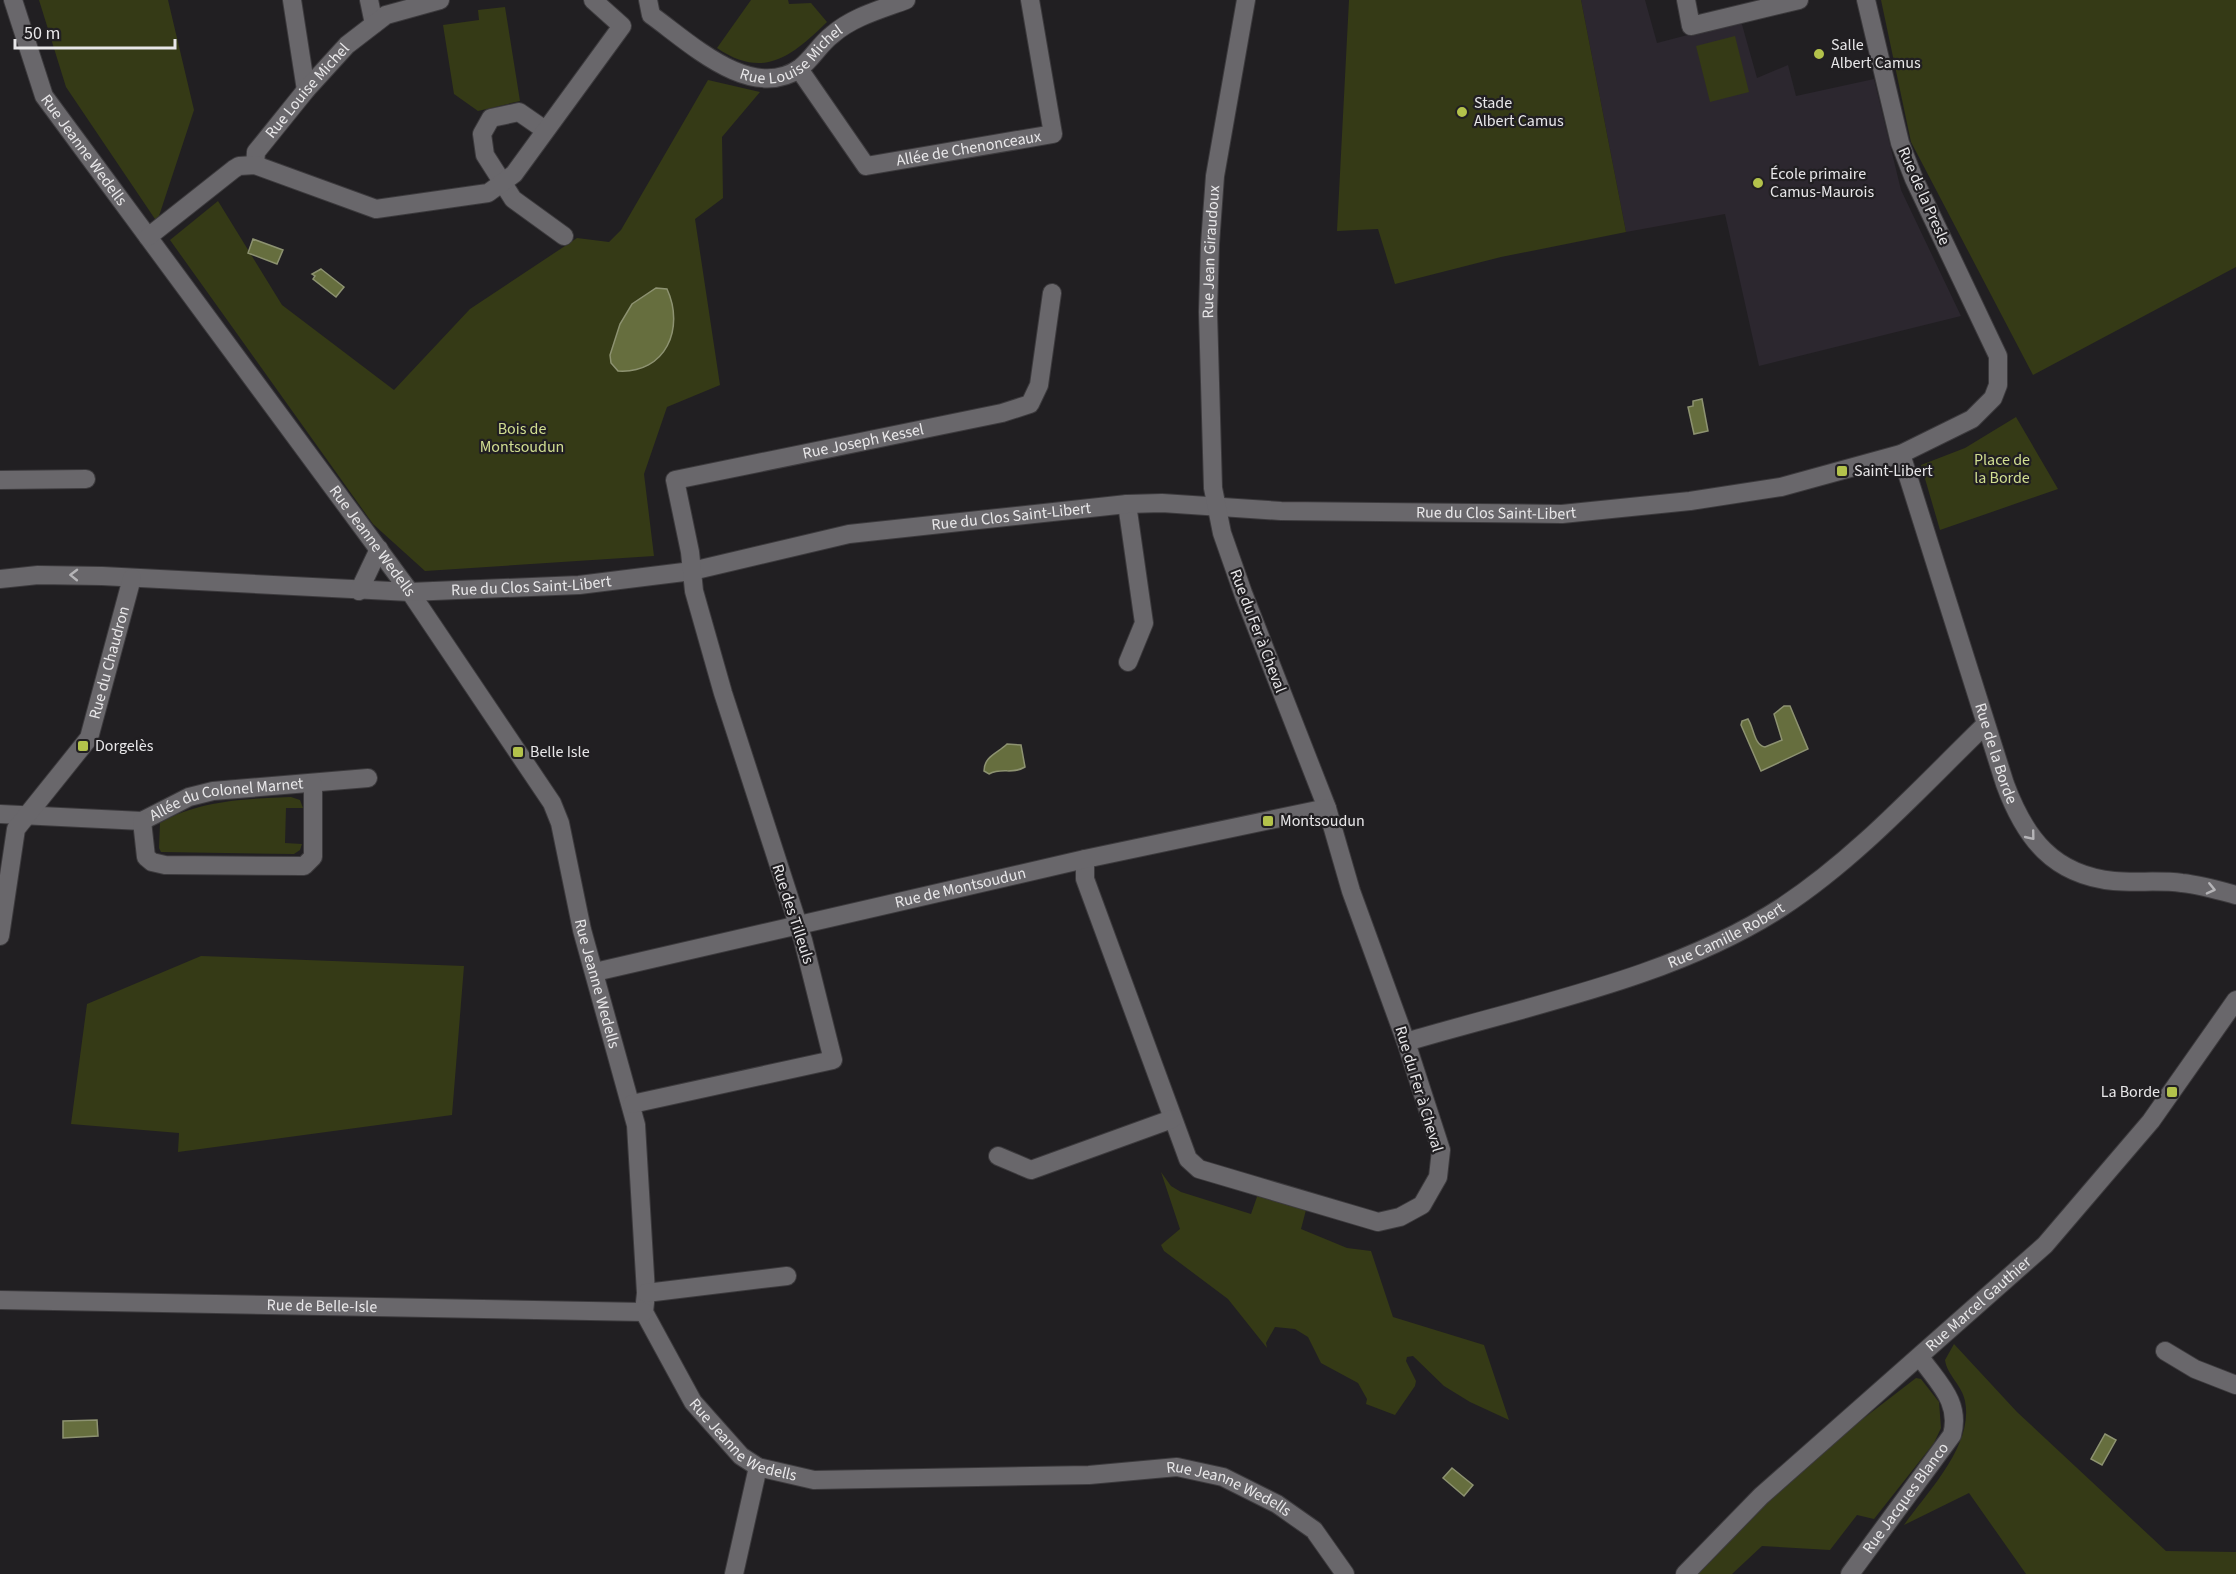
<svg xmlns="http://www.w3.org/2000/svg" width="2236" height="1574" viewBox="0 0 2236 1574" font-family="'Source Sans 3',sans-serif">
  <style>
    .built { fill: #2c272f }
    .green { fill: #353a16 }
    .water { fill: #666e3e; stroke: #8d9271; stroke-width: 1.5 }
    .lines { fill: none; stroke-linecap: round; stroke-linejoin: round }
    .minor-casing { stroke: #3c3a3d; stroke-width: 20 }
    .minor { stroke: #69676b; stroke-width: 18 }
    .oneway { stroke: #b5b4b7 }
    .poi-dot { fill: #b3c24b; stroke: #211f22; stroke-width: 2 }
    .labels { text-anchor: middle; dominant-baseline: central; stroke-width: 4.5; stroke-linejoin: round; paint-order: stroke }
    .poi-label { font-size: 16px; fill: #e8e7e9; stroke: #211f22; text-anchor: start }
    .street-label { font-size: 16px; fill: #e8e7e9; stroke: #211f22 }
    .park-label { font-size: 16px; fill: #d1de91; stroke: #211f22 }
  </style>
  <rect width="100%" height="100%" fill="#211f22"/>
  <path class="built" d="M1581 0H1645L1657 43 1741 21 1757 78 1788 65 1796 96 1874 79 1901 190 1961 316 1759 366 1725 214 1626 232Z"/>
  <path class="green" d="M39 0H168L194 110 157 222 66 87Z
    M751 0H788L789 4 811 3 827 22C792 56 764 80 717 48Z
    M1349 0H1581L1626 232 1501 257 1395 284 1378 229 1337 231Z
    M1881 0H2236V267L2033 375 1911 142Z
    M505 7 520 101 478 111 454 94 443 25 479 20 478 10Z
    M1735 36 1749 92 1710 102 1696 46Z
    M708 80 760 92 722 137 723 198 695 219 720 385 667 407 644 474 654 556 425 571 373 524 170 240 218 201 282 305 394 390 470 309 577 238 609 242 621 230Z
    M2016 417 2058 489 1940 530 1921 465 1965 448Z
    M291 797 300 800 303 808H286L285 843 302 844 300 850 294 854 161 852 159 848 160 823C200 800 245 799 291 797Z
    M201 956 464 966 452 1115 178 1152 179 1133 71 1124 87 1004Z
    M1161 1172 1171 1186 1181 1192 1251 1214 1258 1194 1306 1210 1301 1229 1347 1248 1371 1251 1393 1317 1484 1345 1509 1420 1470 1402 1444 1386 1413 1356 1407 1357 1406 1361 1416 1381 1415 1386 1395 1415 1366 1404 1367 1399 1358 1383 1321 1363 1308 1337 1295 1329 1275 1327 1266 1343 1267 1348 1228 1299 1164 1251 1161 1245 1180 1229Z
    M1954 1344 2017 1412 2166 1551 2236 1552V1574H2026L1969 1493 1904 1525C1928 1491 1974 1445 1965 1401 1962 1385 1947 1375 1945 1360Z
    M1916 1378 1921 1379 1939 1402 1941 1428 1934 1443 1874 1519 1857 1515 1830 1550 1762 1546 1732 1574H1697L1771 1499 1838 1438Z"/>
  <path class="water" d="M253 239 283 250 277 264 248 253Z
    M321 269 344 287 336 297 313 279 315 276 312 274Z
    M656 288 667 289C685 328 666 374 618 371L611 363 610 355 620 324 632 304Z
    M1702 399 1708 431 1694 434 1688 407 1693 406V401Z
    M1784 706H1790L1808 749 1761 771 1741 725 1742 721 1748 719C1754 728 1754 745 1765 747L1782 740 1774 714Z
    M1007 744 1021 745 1025 767C1012 775 1002 767 989 774L984 771C984 756 998 753 1007 744Z
    M97 1420 98 1436 63 1438V1421Z
    M2105 1434 2116 1440 2102 1465 2091 1459Z
    M1452 1468 1473 1485 1464 1496 1443 1478Z"/>
  <g class="lines">
    <defs>
      <g id="minor">
        <path id="s1" d="M13 0 44 96 410 592 552 803 560 823 582 930 636 1125 646 1293 644 1312 693 1402 741 1456 758 1467 814 1480 1089 1475 1177 1467 1223 1477 1277 1504 1314 1530 1345 1574"/>
        <path d="M292 0 306 90"/>
        <path d="M369 0 374 24"/>
        <path id="s2" d="M648 0 651 15C688 41 751 103 800 68 812 59 820 44 832 35 852 17 882 9 906 0"/>
        <path d="M1686 0 1691 26 1799 0"/>
        <path id="s3" d="M799 69 866 166 1053 134 1030 0"/>
        <path d="M545 130 519 112 491 118 482 134 485 155 513 199 564 236"/>
        <path id="s4" d="M255 165 256 152 306 90 347 45 386 15 440 0"/>
        <path d="M148 237 234 169 239 166 255 165 376 209 488 193 514 174 622 26 593 0"/>
        <path id="s5" d="M1901 454 2005 784C2025 838 2053 875 2114 881 2136 883 2160 880 2182 883 2201 885 2218 890 2236 895"/>
        <path d="M0 480 86 479"/>
        <path d="M1127 504 1144 623 1128 662"/>
        <path id="s6" d="M0 579 38 575 102 576 410 592 579 585 692 571 849 534 1127 504 1162 503 1281 511 1562 514 1690 501 1781 487 1901 454 1972 419 1993 398 1998 385V356L1914 179 1900 143 1866 0"/>
        <path d="M359 591 379 549"/>
        <path id="s7" d="M0 814 142 821 189 797 213 791 368 778"/>
        <path d="M142 821 146 857 152 862 165 865 304 866 313 857V784"/>
        <path id="s8" d="M1085 859V879L1188 1159 1199 1169 1378 1222 1400 1217 1422 1205 1438 1177 1441 1150 1406 1042 1351 891 1327 808 1243 593 1222 533 1213 488 1208 312 1210 244 1215 176 1246 0"/>
        <path id="s9" d="M0 936 16 829 89 738 132 578"/>
        <path id="s10" d="M595 972 1085 859 1327 808"/>
        <path id="s11" d="M1406 1042C1530 1005 1673 978 1782 907 1858 857 1920 788 1985 725"/>
        <path id="s12" d="M632 1104 833 1060 803 940 723 693 694 591 690 552 675 480 1002 413 1030 404 1039 385 1052 293"/>
        <path d="M998 1156 1031 1170 1172 1119"/>
        <path d="M646 1293 787 1276"/>
        <path id="s13" d="M0 1300 644 1312"/>
        <path d="M2165 1351 2195 1369 2236 1385"/>
        <path d="M734 1574 758 1467"/>
        <path id="s14" d="M1685 1574 1761 1496 2045 1245 2151 1121 2236 1000"/>
        <path id="s15" d="M1850 1574 1952 1435C1961 1402 1938 1383 1920 1357"/>
      </g>
    </defs>
    <use href="#minor" class="minor-casing"/>
    <use href="#minor" class="minor"/>
  </g>
  <defs><path id="oneway-chevron" d="M-2-3.5L2.5 0L-2 3.5" fill="none" stroke-width="1.6" stroke-linecap="round" stroke-linejoin="round" transform="scale(1.5)"/></defs>
  <g class="oneway">
    <use href="#oneway-chevron" transform="translate(74 575) rotate(-179)"/>
    <use href="#oneway-chevron" transform="translate(2031 836) rotate(51)"/>
    <use href="#oneway-chevron" transform="translate(2211 889) rotate(13)"/>
  </g>
  <g class="poi-dot">
    <circle cx="1819" cy="54" r="6"/>
    <circle cx="1462" cy="112" r="6"/>
    <circle cx="1758" cy="183" r="6"/>
    <rect x="1836" y="465" width="12" height="12" rx="3"/>
    <rect x="77" y="740" width="12" height="12" rx="3"/>
    <rect x="512" y="746" width="12" height="12" rx="3"/>
    <rect x="1262" y="815" width="12" height="12" rx="3"/>
    <rect x="2166" y="1086" width="12" height="12" rx="3"/>
  </g>
  <g class="labels">
    <g class="poi-label">
      <text x="1831" y="45">Salle<tspan x="1831" dy="18">Albert Camus</tspan></text>
      <text x="1474" y="103">Stade<tspan x="1474" dy="18">Albert Camus</tspan></text>
      <text x="1770" y="174">École primaire<tspan x="1770" dy="18">Camus-Maurois</tspan></text>
      <text x="1854" y="471">Saint-Libert</text>
      <text x="95" y="746">Dorgelès</text>
      <text x="530" y="752">Belle Isle</text>
      <text x="1280" y="821">Montsoudun</text>
      <text x="2160" y="1092" text-anchor="end">La Borde</text>
    </g>
    <g class="street-label">
      <text stroke="none"><textPath href="#s2" startOffset="182">Rue Louise Michel</textPath></text>
      <text stroke="none"><textPath href="#s4" startOffset="93">Rue Louise Michel</textPath></text>
      <text stroke="none"><textPath href="#s3" startOffset="222">Allée de Chenonceaux</textPath></text>
      <text stroke="none"><textPath href="#s1" startOffset="168">Rue Jeanne Wedells</textPath></text>
      <text transform="translate(1924 196) rotate(66)">Rue de la Presle</text>
      <text stroke="none"><textPath href="#s8" startOffset="1564">Rue Jean Giraudoux</textPath></text>
      <text stroke="none"><textPath href="#s12" startOffset="1000">Rue Joseph Kessel</textPath></text>
      <text stroke="none"><textPath href="#s6" startOffset="1504">Rue du Clos Saint-Libert</textPath></text>
      <text stroke="none"><textPath href="#s6" startOffset="1018">Rue du Clos Saint-Libert</textPath></text>
      <text stroke="none"><textPath href="#s1" startOffset="654">Rue Jeanne Wedells</textPath></text>
      <text stroke="none"><textPath href="#s6" startOffset="532">Rue du Clos Saint-Libert</textPath></text>
      <text transform="translate(1258 631) rotate(69)">Rue du Fer à Cheval</text>
      <text stroke="none"><textPath href="#s9" startOffset="303">Rue du Chaudron</textPath></text>
      <text stroke="none"><textPath href="#s5" startOffset="314">Rue de la Borde</textPath></text>
      <text stroke="none"><textPath href="#s7" startOffset="231">Allée du Colonel Marnet</textPath></text>
      <text stroke="none"><textPath href="#s10" startOffset="375">Rue de Montsoudun</textPath></text>
      <text transform="translate(793 914) rotate(72)">Rue des Tilleuls</text>
      <text stroke="none"><textPath href="#s11" startOffset="338">Rue Camille Robert</textPath></text>
      <text stroke="none"><textPath href="#s1" startOffset="1158">Rue Jeanne Wedells</textPath></text>
      <text transform="translate(1419 1089) rotate(73)">Rue du Fer à Cheval</text>
      <text stroke="none"><textPath href="#s14" startOffset="399">Rue Marcel Gauthier</textPath></text>
      <text stroke="none"><textPath href="#s13" startOffset="322">Rue de Belle-Isle</textPath></text>
      <text stroke="none"><textPath href="#s1" startOffset="1660">Rue Jeanne Wedells</textPath></text>
      <text stroke="none"><textPath href="#s1" startOffset="2164">Rue Jeanne Wedells</textPath></text>
      <text stroke="none"><textPath href="#s15" startOffset="94">Rue Jacques Blanco</textPath></text>
    </g>
    <g class="park-label">
      <text x="522" y="429">Bois de<tspan x="522" dy="18">Montsoudun</tspan></text>
      <text x="2002" y="460">Place de<tspan x="2002" dy="18">la Borde</tspan></text>
    </g>
  </g>
  <path d="M15 39v9h160v-9" fill="none" stroke="#e8e7e9" stroke-width="3"/>
  <text x="24" y="39" font-size="18" fill="#e8e7e9" stroke="#211f22" stroke-width="4.5" paint-order="stroke">50 m</text>
</svg>
